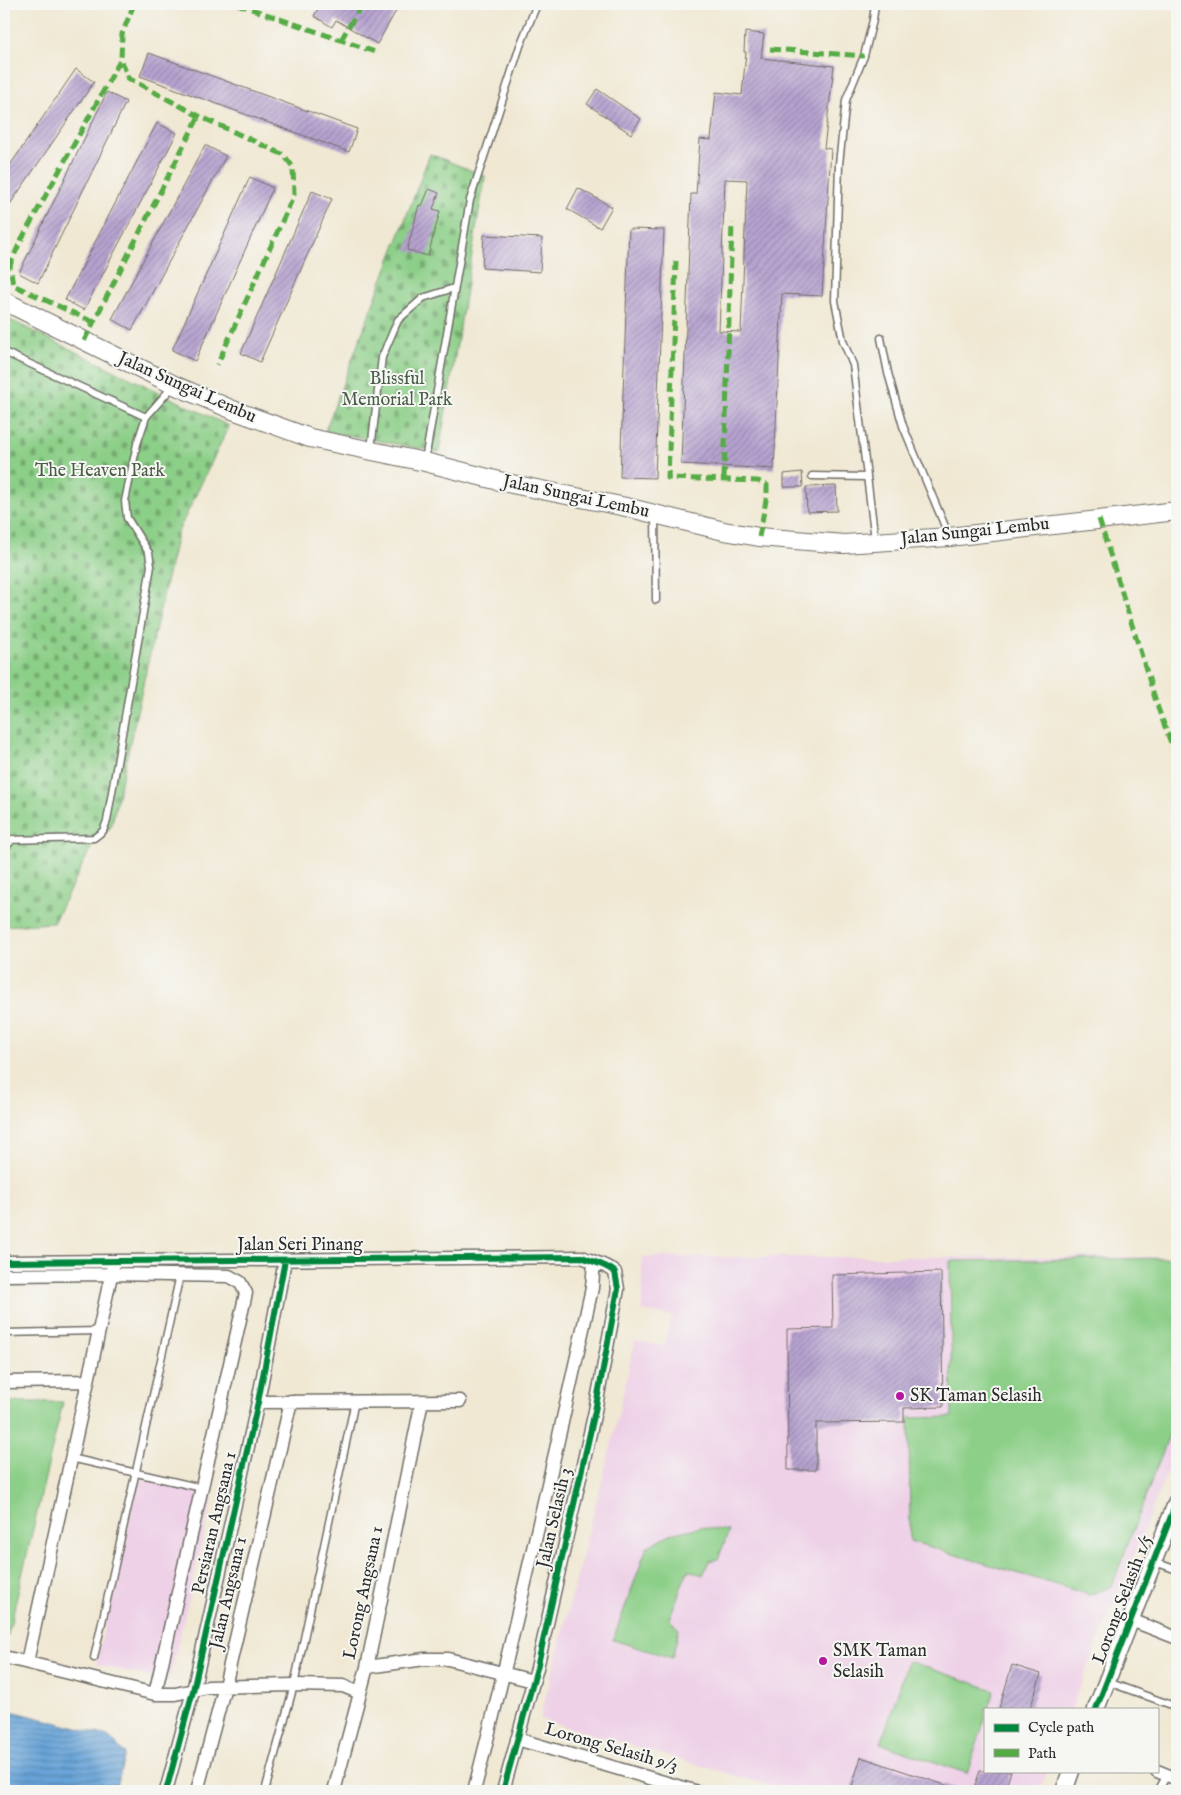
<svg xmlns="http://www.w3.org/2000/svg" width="1181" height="1795" viewBox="0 0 1181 1795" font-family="'IM FELL English',serif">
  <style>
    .built { fill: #eed0e7 }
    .green { fill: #8ccf88; stroke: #5c7d5a }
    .cemetery { fill: url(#cemetery-stones); stroke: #5c7d5a }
    .water { fill: url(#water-rules); stroke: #496781 }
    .building { fill: url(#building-hatch); fill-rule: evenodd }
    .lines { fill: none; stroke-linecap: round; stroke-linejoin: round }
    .service-casing { stroke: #706d66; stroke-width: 9 }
    .minor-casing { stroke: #706d66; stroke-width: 15 }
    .tertiary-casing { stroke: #706d66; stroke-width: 19 }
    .secondary-casing { stroke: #706d66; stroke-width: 20 }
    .service { stroke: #fff; stroke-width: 6 }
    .minor { stroke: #fff; stroke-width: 12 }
    .tertiary { stroke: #fff; stroke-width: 16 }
    .secondary { stroke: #fff; stroke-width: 18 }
    .quiet { stroke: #54ab44; stroke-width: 5; stroke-dasharray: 10 5; stroke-linecap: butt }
    .cycleway-casing { stroke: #f6f6f2; stroke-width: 9 }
    .cycleway { stroke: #00873e; stroke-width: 6 }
    .poi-dot { fill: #b5179e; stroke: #f6f6f2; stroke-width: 2 }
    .labels { text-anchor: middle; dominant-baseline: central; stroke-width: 4; stroke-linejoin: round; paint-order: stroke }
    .park-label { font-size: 18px; fill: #485c47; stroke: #f6f6f2 }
    .street-label { font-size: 18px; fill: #2b2b2b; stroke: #f6f6f2 }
    .poi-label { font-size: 18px; fill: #2b2b2b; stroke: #f6f6f2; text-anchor: start }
  </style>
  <defs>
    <pattern id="cemetery-stones" width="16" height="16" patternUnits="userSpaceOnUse" patternTransform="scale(1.25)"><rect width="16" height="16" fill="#8ccf88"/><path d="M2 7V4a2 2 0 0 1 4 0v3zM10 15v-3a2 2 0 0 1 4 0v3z" fill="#73a86f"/></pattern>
    <pattern id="water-rules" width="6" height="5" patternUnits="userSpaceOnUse" patternTransform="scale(1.25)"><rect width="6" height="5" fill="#67a3d7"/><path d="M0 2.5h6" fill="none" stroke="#5585af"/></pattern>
    <pattern id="building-hatch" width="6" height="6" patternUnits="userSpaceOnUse" patternTransform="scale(1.25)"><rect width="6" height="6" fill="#b7a3d0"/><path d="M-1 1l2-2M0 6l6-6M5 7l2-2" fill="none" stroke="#9585a9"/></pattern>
  </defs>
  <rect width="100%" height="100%" fill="#f6f6f2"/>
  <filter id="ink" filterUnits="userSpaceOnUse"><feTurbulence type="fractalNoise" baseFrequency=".02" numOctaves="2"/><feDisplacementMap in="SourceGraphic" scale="10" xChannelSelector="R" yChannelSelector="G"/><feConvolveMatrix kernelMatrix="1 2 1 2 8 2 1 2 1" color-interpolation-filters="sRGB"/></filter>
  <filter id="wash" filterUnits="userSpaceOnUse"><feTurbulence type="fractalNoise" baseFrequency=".0096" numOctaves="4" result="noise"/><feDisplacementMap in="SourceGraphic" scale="20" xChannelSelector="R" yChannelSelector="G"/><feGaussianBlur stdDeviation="1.12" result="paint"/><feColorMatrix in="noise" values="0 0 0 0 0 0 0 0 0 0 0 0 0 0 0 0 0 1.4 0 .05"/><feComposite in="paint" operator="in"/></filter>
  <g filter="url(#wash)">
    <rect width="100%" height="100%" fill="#f0e8d3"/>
    <path class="built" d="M642 1257H1177V1447L1071 1709H985V1771H1047L1039 1791H789L540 1719 611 1446 635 1341 664 1346 672 1316 642 1311Z
      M139 1479 213 1496 169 1681 96 1664Z"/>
    <path class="green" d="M1177 1258V1414L1112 1586 1090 1595 910 1541 909 1418 952 1417 950 1261Z
      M4 1402H63L7 1639 4 1638Z
      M701 1527 729 1531 718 1559 709 1561 703 1575 688 1570 669 1619 679 1629 672 1658 613 1640 647 1547 670 1534Z
      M908 1661 994 1690 988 1709H985V1719L967 1773 881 1744Z"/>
    <path class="cemetery" d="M430 154 485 176 439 452 325 431Z
      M4 317 229 426 177 534 111 827 91 848 53 923 4 926Z"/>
    <path class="water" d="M4 1709 108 1736 125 1753 116 1791H4Z"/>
    <g id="blocks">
      <path class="building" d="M321 4H400L377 44 336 20 332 27 314 16Z
        M745 32 764 34 761 58 834 66 824 148 831 149 822 296 782 294 774 469 681 464 691 194H696L700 139 711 140 716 92 742 95 746 52H744ZM725 179 747 180 741 332 719 331Z
        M149 53 357 129 349 152 140 76Z
        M76 69 94 82 4 213V174Z
        M597 89 641 119 631 134 587 104Z
        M107 92 126 102 38 283 19 273Z
        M157 123 177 133 84 310 65 300Z
        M205 145 226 156 132 330 112 319Z
        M250 177 273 188 195 361 172 350Z
        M578 188 612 207 600 228 567 209Z
        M429 189 439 193 433 209 440 211 428 256 407 250 419 205 422 206Z
        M312 191 332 199 260 362 241 353Z
        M629 229 664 230 655 478 620 477Z
        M484 235 542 238 540 272 482 268Z
        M802 472 803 487H784V474Z
        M836 486 837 511 807 512 806 487Z
        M941 1272 943 1407 904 1408V1422L816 1423V1470H788L787 1329 833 1328 832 1275Z
        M1012 1665 1041 1674 1030 1709H999Z
        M861 1757 957 1789V1791H868L852 1786Z
        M980 1771H1011L1005 1791H973Z"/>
    </g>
  </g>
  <g filter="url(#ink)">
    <use href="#blocks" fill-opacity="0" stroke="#706d66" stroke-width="1"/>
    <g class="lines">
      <defs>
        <path id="service" d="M875 4 873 20 864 56 846 100 839 164 835 301 843 341 853 365 875 540
          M881 338 888 373 903 426 949 536
          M4 352 146 417
          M371 449 382 357 398 320 423 298 454 288
          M425 460 470 200 520 46 537 4
          M812 476 866 477
          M655 515 656 600
          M4 840 94 838 103 831 107 821 151 566 149 553 127 518 125 501 137 444 146 417 173 386
          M4 849 13 839
          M4 1333 99 1331
          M71 1458 202 1488
          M1155 1562 1177 1570
          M94 1658 180 1275
          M1108 1682 1177 1707
          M265 1791 294 1685 355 1401
          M1158 1791 1167 1775"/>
        <path id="minor" d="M4 1262 582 1257C593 1262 605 1264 615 1272L618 1289 595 1411 537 1668 503 1791
          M4 1275 111 1274 229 1276 240 1282 246 1293 155 1694
          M4 1382 88 1381
          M258 1402 460 1401
          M1131 1620 1177 1638
          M4 1657 155 1694H175L208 1687 294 1685 343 1686 360 1693
          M27 1662 113 1266
          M367 1667 425 1659H448L533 1681
          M517 1739 694 1791
          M1157 1771 1177 1779
          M166 1791 193 1691 258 1402 285 1260
          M197 1791 225 1686 291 1401
          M334 1791 367 1667 422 1401
          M474 1791C517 1624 555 1456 592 1288L594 1262"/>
        <path id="tertiary" d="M1096 1709 1177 1501
          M1064 1791 1071 1771"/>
        <path id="secondary" d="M4 301 174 385 233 410 310 438 425 462 507 483 626 507 724 531 759 537 844 544 949 537 1177 511"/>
      </defs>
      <use href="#service" class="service-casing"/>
      <use href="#minor" class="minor-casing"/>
      <use href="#tertiary" class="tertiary-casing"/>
      <use href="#secondary" class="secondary-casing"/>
      <use href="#service" class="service"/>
      <use href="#minor" class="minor"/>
      <use href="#tertiary" class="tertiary"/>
      <use href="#secondary" class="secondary"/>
      <path class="quiet" d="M134 4 122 34 121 59 128 78 199 116 284 155 293 167 294 195 217 365
        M237 4 378 53
        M341 40 362 4
        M770 49 864 56
        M676 261 668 478 758 481 767 485V495L759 537
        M93 322 13 285 10 265 20 242 121 59
        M84 341 199 116
        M724 478 732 223
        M1099 519 1158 708 1177 759"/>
      <defs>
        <path id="cycleway" d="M4 1262 582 1257C593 1262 605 1264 615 1272L618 1289 595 1411 537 1668 503 1791
          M1096 1709 1177 1501
          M166 1791 193 1691 258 1402 285 1260"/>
      </defs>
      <use href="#cycleway" class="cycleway-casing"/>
      <use href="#cycleway" class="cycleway"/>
    </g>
  </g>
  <g class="poi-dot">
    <circle cx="900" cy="1396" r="5"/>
    <circle cx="823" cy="1661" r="5"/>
  </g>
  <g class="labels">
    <g class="park-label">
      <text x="397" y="379">Blissful<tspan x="397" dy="21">Memorial Park</tspan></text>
      <text x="100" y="471">The Heaven Park</text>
    </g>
    <g class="street-label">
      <text transform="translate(187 388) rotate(24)">Jalan Sungai Lembu</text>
      <text transform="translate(576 497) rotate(12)">Jalan Sungai Lembu</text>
      <text transform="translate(975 532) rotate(-6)">Jalan Sungai Lembu</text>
      <text x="300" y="1245">Jalan Seri Pinang</text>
      <text transform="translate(555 1518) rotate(-77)">Jalan Selasih 3</text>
      <text transform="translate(215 1523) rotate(-77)">Persiaran Angsana 1</text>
      <text transform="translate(229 1593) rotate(-77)">Jalan Angsana 1</text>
      <text transform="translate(364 1593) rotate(-78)">Lorong Angsana 1</text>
      <text transform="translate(1123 1600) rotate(-69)">Lorong Selasih 1/5</text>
      <text transform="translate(611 1748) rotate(16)">Lorong Selasih 9/3</text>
    </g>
    <g class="poi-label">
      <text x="910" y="1396">SK Taman Selasih</text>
      <text x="833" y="1651">SMK Taman<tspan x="833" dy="21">Selasih</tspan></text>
    </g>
  </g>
  <rect width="1181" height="1795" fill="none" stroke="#f6f6f2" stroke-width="20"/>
  <rect x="984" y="1708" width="175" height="65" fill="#f6f6f2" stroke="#a5a5a2"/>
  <rect x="994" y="1724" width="25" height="8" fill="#00873e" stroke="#a5a5a2"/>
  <text x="1028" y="1732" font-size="15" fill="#2b2b2b">Cycle path</text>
  <rect x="994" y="1749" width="25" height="8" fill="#54ab44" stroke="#a5a5a2"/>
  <text x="1028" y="1758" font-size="15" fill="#2b2b2b">Path</text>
</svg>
